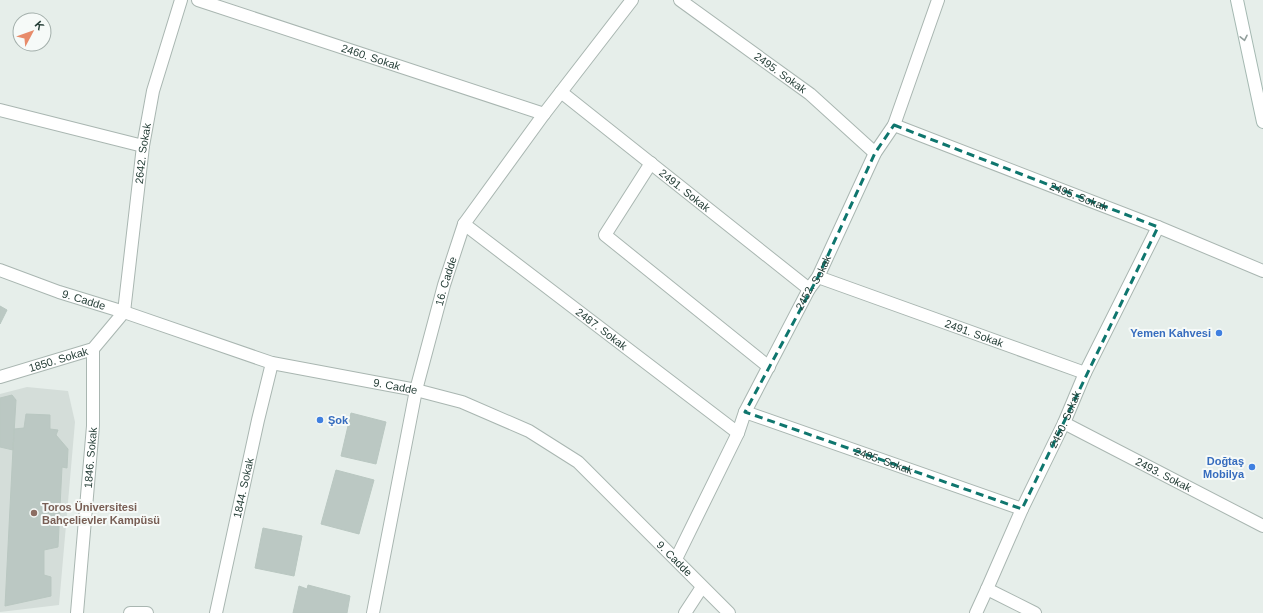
<svg xmlns="http://www.w3.org/2000/svg" width="1263" height="613" viewBox="0 0 1263 613" font-family="Helvetica,sans-serif">
  <style>
    .built { fill: #d4ddd9 }
    .building { fill: #bbc8c3; stroke: #b9c7c1 }
    .lines { fill: none; stroke-linecap: round; stroke-linejoin: round }
    .minor-casing { stroke: #a9b6b1; stroke-width: 14 }
    .secondary-casing { stroke: #a5b9b2; stroke-width: 14 }
    .minor { stroke: #fff; stroke-width: 12 }
    .secondary { stroke: #fff; stroke-width: 12 }
    .oneway { stroke: #929f9c }
    .marked { fill: none; stroke: #0f766e; stroke-width: 3; stroke-dasharray: 8 5; stroke-linejoin: round }
    .shop-dot { fill: #3f7fe0; stroke: #f6faf8; stroke-width: 1.5 }
    .education-dot { fill: #8d6e63; stroke: #f6faf8; stroke-width: 1.5 }
    .labels { text-anchor: middle; dominant-baseline: central; stroke-width: 4; stroke-linejoin: round; paint-order: stroke }
    .street-label { font-size: 11px; fill: #263f38; stroke: #f6faf8 }
    .shop-label { font-size: 11px; font-weight: bold; fill: #366cbe; stroke: #f6faf8; text-anchor: end }
    .education-label { font-size: 11px; font-weight: bold; fill: #785e54; stroke: #f6faf8; text-anchor: start }
  </style>
  <rect width="100%" height="100%" fill="#e6eeea"/>
  <path class="built" d="M27 387 68 391 75 422 59 605 0 612V394Z"/>
  <path class="building" d="M0 306 7 310 0 324Z
    M12 395 16 400 13 450 0 447V398Z
    M351 413 386 422 376 464 341 456Z
    M26 414 50 415V429L58 430 56 435 68 449 67 468 62 467 58 547 44 550V575L51 577V596L5 606 14 429 24 428Z
    M336 470 374 480 359 534 321 524Z
    M263 528 302 536 294 576 255 568Z
    M308 585 350 596 347 613H293L299 586 307 589Z"/>
  <g class="lines">
    <defs>
      <g id="minor">
        <path id="s1" d="M198 0 544 114"/>
        <path id="s2" d="M680 0 810 94 875 153"/>
        <path id="s3" d="M561 92 809 289"/>
        <path d="M0 110 143 146"/>
        <path id="s4" d="M894 125 1158 227 1263 271"/>
        <path d="M651 163 605 235 769 367"/>
        <path id="s5" d="M464 224 738 433"/>
        <path id="s6" d="M0 270 59 292 124 312 272 363 416 390 462 402 529 431 578 462 729 613"/>
        <path id="s7" d="M818 277 1085 373"/>
        <path id="s8" d="M0 377 93 349 124 312 143 146 153 91 181 0"/>
        <path id="s9" d="M745 412 1022 509"/>
        <path id="s10" d="M1064 423 1263 526"/>
        <path id="s11" d="M676 559 738 433 745 412 809 289 818 277 875 153 894 125 938 0"/>
        <path d="M987 589 1035 613"/>
        <path id="s12" d="M77 613 93 426V349"/>
        <path d="M130 613H147"/>
        <path id="s13" d="M216 613 258 420 272 363"/>
        <path id="s14" d="M373 613 416 390 444 285 464 224 544 114 632 0"/>
        <path d="M685 613 702 587"/>
        <path id="s15" d="M976 613 987 589 1022 509 1064 423 1085 373 1158 227"/>
      </g>
      <path id="secondary" d="M1237 0 1263 122"/>
    </defs>
    <use href="#minor" class="minor-casing"/>
    <use href="#secondary" class="secondary-casing"/>
    <use href="#minor" class="minor"/>
    <use href="#secondary" class="secondary"/>
  </g>
  <defs><path id="oneway-chevron" d="M-2-3.5L2.5 0L-2 3.5" fill="none" stroke-width="1.6" stroke-linecap="round" stroke-linejoin="round"/></defs>
  <use class="oneway" href="#oneway-chevron" transform="translate(1244 38) rotate(78)"/>
  <path class="marked" d="M894 125 1158 227 1022 509 745 412 818 277 875 153Z"/>
  <g class="shop-dot">
    <circle cx="1219" cy="333" r="4"/>
    <circle cx="320" cy="420" r="4"/>
    <circle cx="1252" cy="467" r="4"/>
  </g>
  <circle class="education-dot" cx="34" cy="513" r="4"/>
  <g class="labels">
    <g class="street-label">
      <text stroke="none"><textPath href="#s1" startOffset="182">2460. Sokak</textPath></text>
      <text stroke="none"><textPath href="#s2" startOffset="124">2495. Sokak</textPath></text>
      <text stroke="none"><textPath href="#s8" startOffset="305">2642. Sokak</textPath></text>
      <text stroke="none"><textPath href="#s3" startOffset="158">2491. Sokak</textPath></text>
      <text stroke="none"><textPath href="#s4" startOffset="198">2495. Sokak</textPath></text>
      <text stroke="none"><textPath href="#s14" startOffset="340">16. Cadde</textPath></text>
      <text stroke="none"><textPath href="#s11" startOffset="309">2452. Sokak</textPath></text>
      <text stroke="none"><textPath href="#s6" startOffset="89">9. Cadde</textPath></text>
      <text stroke="none"><textPath href="#s5" startOffset="173">2487. Sokak</textPath></text>
      <text stroke="none"><textPath href="#s7" startOffset="166">2491. Sokak</textPath></text>
      <text stroke="none"><textPath href="#s8" startOffset="61">1850. Sokak</textPath></text>
      <text stroke="none"><textPath href="#s6" startOffset="413">9. Cadde</textPath></text>
      <text stroke="none"><textPath href="#s15" startOffset="213">2450. Sokak</textPath></text>
      <text stroke="none"><textPath href="#s12" startOffset="156">1846. Sokak</textPath></text>
      <text stroke="none"><textPath href="#s9" startOffset="147">2485. Sokak</textPath></text>
      <text stroke="none"><textPath href="#s10" startOffset="112">2493. Sokak</textPath></text>
      <text stroke="none"><textPath href="#s13" startOffset="128">1844. Sokak</textPath></text>
      <text stroke="none"><textPath href="#s6" startOffset="749">9. Cadde</textPath></text>
    </g>
    <g class="shop-label">
      <text x="1211" y="333">Yemen Kahvesi</text>
      <text x="328" y="420" text-anchor="start">Şok</text>
      <text x="1244" y="461">Doğtaş<tspan x="1244" dy="13">Mobilya</tspan></text>
    </g>
    <g class="education-label">
      <text x="42" y="507">Toros Üniversitesi<tspan x="42" dy="13">Bahçelievler Kampüsü</tspan></text>
    </g>
  </g>
  <g transform="translate(32 32) rotate(49)"><circle r="19" fill="#f6faf8" stroke="#a3afab"/>
  <path d="M0-3L7 15L0 10L-7 15Z" fill="#e78b6a"/>
  <text y="-6" font-size="11" font-weight="bold" text-anchor="middle" fill="#263f38">K</text>
  </g>
</svg>
